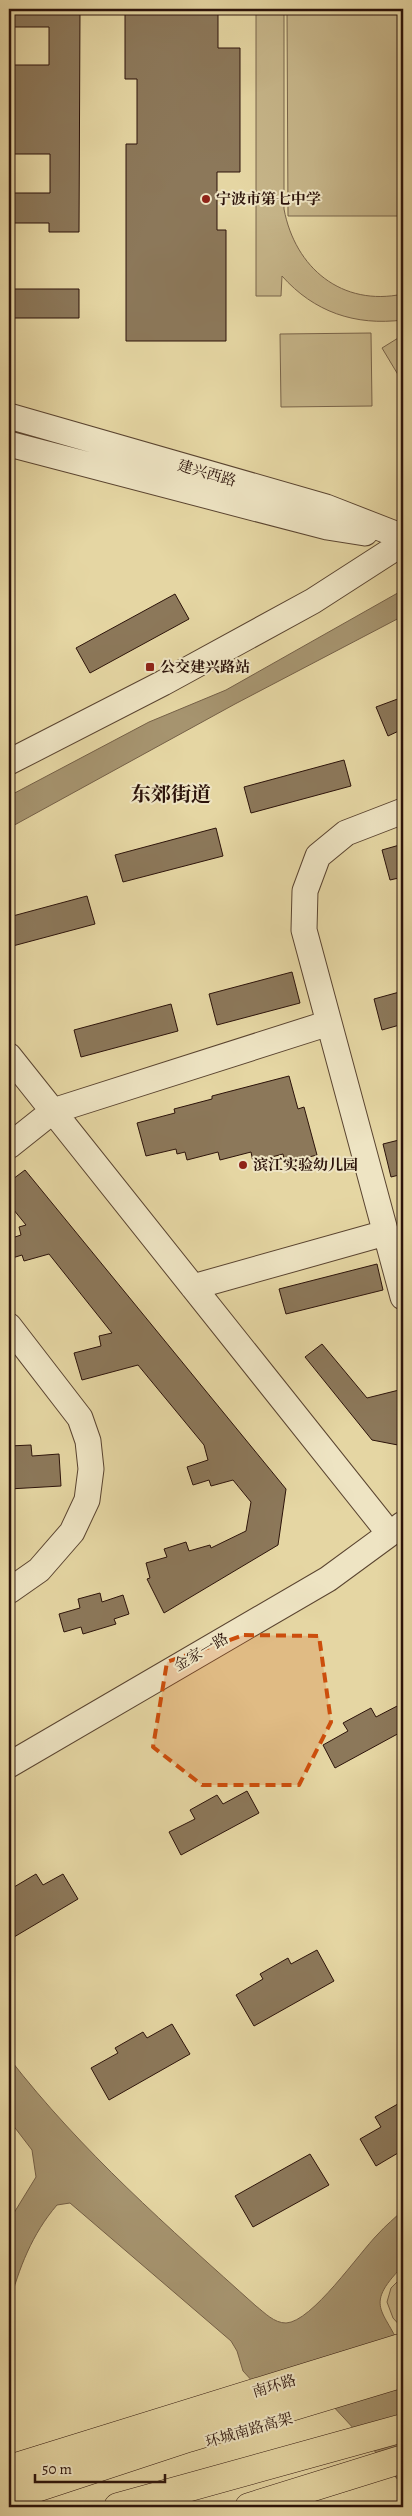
<svg xmlns="http://www.w3.org/2000/svg" width="412" height="2516" viewBox="0 0 412 2516" font-family="Alegreya,'Noto Serif SC',serif">
  <style>
    .green { fill: #c6b589; stroke: #79644a }
    .water { fill: #a6946f; stroke: #756047 }
    .building { fill: #8c785a; stroke: #2c130a }
    .lines { fill: none; stroke-linecap: round; stroke-linejoin: round }
    .minor-casing { stroke: #5a4430; stroke-width: 27 }
    .major-casing { stroke: #2c130a; stroke-width: 29 }
    .highway-casing { stroke: #2c130a; stroke-width: 29 }
    .minor { stroke: #eee4c3; stroke-width: 25 }
    .major { stroke: #e5d6a3; stroke-width: 28 }
    .highway { stroke: #e5d6a3; stroke-width: 28 }
    .marked { fill: #cc4e0c; fill-opacity: 0.2; stroke: #cc4e0c; stroke-width: 4; stroke-dasharray: 10 6; stroke-linejoin: round }
    .poi-dot { fill: #8f2418; stroke: #eee4c3; stroke-width: 2 }
    .labels { text-anchor: middle; dominant-baseline: central; stroke-width: 4; stroke-linejoin: round; paint-order: stroke }
    .poi-label { font-size: 15px; font-weight: bold; fill: #2c130a; stroke: #eee4c3; text-anchor: start }
    .street-label { font-size: 15px; fill: #2c130a; stroke: #eee4c3 }
    .district-label { font-size: 20px; font-weight: bold; fill: #2c130a; stroke: #eee4c3 }
  </style>
  <rect width="100%" height="100%" fill="#e5d6a3"/>
  <filter id="stains"><feTurbulence type="fractalNoise" baseFrequency=".004" numOctaves="4"/><feColorMatrix values="0 0 0 0 .2 0 0 0 0 .09 0 0 0 0 .02 0 0 0 .5 -.17"/></filter>
  <radialGradient id="worn" r=".72"><stop offset=".6" stop-color="#630" stop-opacity="0"/><stop offset="1" stop-color="#630" stop-opacity=".3"/></radialGradient>
  <path class="green" d="M256 9H284V209C295 268 342 307 403 294V320C355 326 314 312 282 276L281 296H256Z
    M287 9H403V216H288Z
    M371 333 372 406 281 407 280 334Z
    M403 335V383L382 348Z
    M403 2276V2329L393 2318 387 2302 391 2288Z"/>
  <path class="water" d="M403 590V616L235 704 9 828V796L149 722 226 690Z
    M9 2058C81 2151 169 2228 256 2306 265 2313 274 2323 286 2323 312 2322 359 2253 378 2234 386 2225 395 2218 403 2210V2266C360 2309 388 2310 403 2355V2491L402 2485 380 2457 319 2391 255 2384 243 2371 237 2351 231 2341 70 2203 57 2205C32 2234 19 2268 9 2305V2221L36 2177 32 2150 9 2120Z"/>
  <path class="building" d="M9 9H80L79 232H49V223H9V193H50V154H9V65H49V27H9Z
    M125 9H218V48H240V172H217V230H226V341H126V144H137V79H125Z
    M9 289H79V318H9Z
    M175 594 189 619 90 673 76 648Z
    M403 697V729L388 736 376 707Z
    M344 760 351 786 251 813 244 787Z
    M216 828 223 856 123 882 115 855Z
    M403 844V877L390 880 382 850Z
    M87 896 95 924 9 947V917Z
    M292 972 300 1003 217 1025 209 994Z
    M403 991V1024L382 1030 374 999Z
    M171 1004 178 1031 81 1057 74 1030Z
    M289 1076 298 1109 304 1107 317 1155 285 1163 283 1154 253 1162 251 1152 220 1160 218 1152 187 1160 185 1152 177 1154 176 1149 146 1156 137 1123 175 1113 174 1109 212 1099V1096Z
    M403 1139V1174L391 1177 383 1144Z
    M25 1170 286 1489 278 1545 164 1613 147 1579 150 1578 146 1563 167 1557 164 1549 186 1542 189 1551 210 1545 211 1548 246 1531 251 1502 233 1480 211 1486 209 1480 193 1485 187 1467 208 1460 204 1445 138 1365 82 1380 74 1353 101 1346 99 1336 112 1333 49 1254 24 1261 22 1255 9 1259V1239L21 1235 19 1227 26 1225 9 1204V1182Z
    M377 1264 383 1290 286 1314 279 1289Z
    M322 1344 367 1398 403 1389V1446L372 1440 305 1357Z
    M31 1445 32 1456 59 1454 61 1486 9 1489V1446Z
    M100 1593 102 1602 123 1595 129 1614 114 1619 116 1624 83 1634 81 1627 64 1632 59 1614 80 1608 78 1599Z
    M403 1703V1731L335 1768 323 1745 348 1731 343 1723 371 1708 376 1717Z
    M247 1791 259 1813 181 1855 169 1832 195 1819 190 1810 217 1795 223 1804Z
    M36 1874 43 1885 63 1874 78 1899 9 1940V1890Z
    M317 1950 334 1981 254 2026 236 1995 263 1979 260 1974 288 1958 291 1964Z
    M172 2024 190 2054 109 2100 91 2068 118 2053 115 2048 143 2032 147 2038Z
    M403 2101V2150L376 2166 360 2139 381 2127 375 2117Z
    M310 2154 329 2185 253 2227 235 2196Z"/>
  <g class="lines">
    <defs>
      <path id="minor" d="M9 416 326 507 403 537
        M9 444 327 527 365 533
        M9 762 163 683 313 601 403 543
        M403 811 346 833 318 856 305 891 304 930 403 1297
        M9 1056 389 1533
        M9 1146 53 1111 329 1023
        M193 1287 385 1233
        M9 1326 80 1418 88 1441 91 1469 87 1500 72 1532 39 1570 9 1591
        M9 1765 328 1579 403 1524"/>
      <path id="major" d="M9 2469 403 2347
        M249 2507 403 2459"/>
      <path id="highway" d="M9 2497 188 2438 403 2373
        M118 2507 403 2428"/>
    </defs>
    <use href="#minor" class="minor-casing"/>
    <use href="#major" class="major-casing"/>
    <use href="#highway" class="highway-casing"/>
    <use href="#minor" class="minor"/>
    <use href="#major" class="major"/>
    <use href="#highway" class="highway"/>
  </g>
  <path class="marked" d="M244 1635 319 1636 331 1722 299 1785H202L153 1747 167 1662Z"/>
  <g class="poi-dot">
    <circle cx="206" cy="199" r="5"/>
    <rect x="145" y="662" width="10" height="10" rx="2.5"/>
    <circle cx="243" cy="1165" r="5"/>
  </g>
  <g class="labels">
    <g class="poi-label">
      <text x="216" y="199">宁波市第七中学</text>
      <text x="160" y="667">公交建兴路站</text>
      <text x="253" y="1165">滨江实验幼儿园</text>
    </g>
    <g class="street-label">
      <text transform="translate(207 473) rotate(16)">建兴西路</text>
      <text transform="translate(201 1652) rotate(-30)">金家一路</text>
      <text transform="translate(274 2386) rotate(-17)">南环路</text>
      <text transform="translate(249 2430) rotate(-16)">环城南路高架</text>
    </g>
    <g class="district-label">
      <text x="171" y="794">东郊街道</text>
    </g>
  </g>
  <rect width="412" height="2516" fill="none" stroke="#e5d6a3" stroke-width="30"/>
  <rect x="10" y="10" width="392" height="2496" fill="none" stroke="#2c130a" stroke-width="2.5"/>
  <rect x="15" y="15" width="382" height="2486" fill="none" stroke="#2c130a"/>
  <path d="M35 2474v8h130v-8" fill="none" stroke="#2c130a" stroke-width="2.5"/>
  <text x="42" y="2474" font-size="15" fill="#2c130a" stroke="#eee4c3" stroke-width="4" paint-order="stroke">50 m</text>
  <rect width="100%" height="100%" filter="url(#stains)"/>
  <rect width="100%" height="100%" fill="url(#worn)"/>
</svg>
